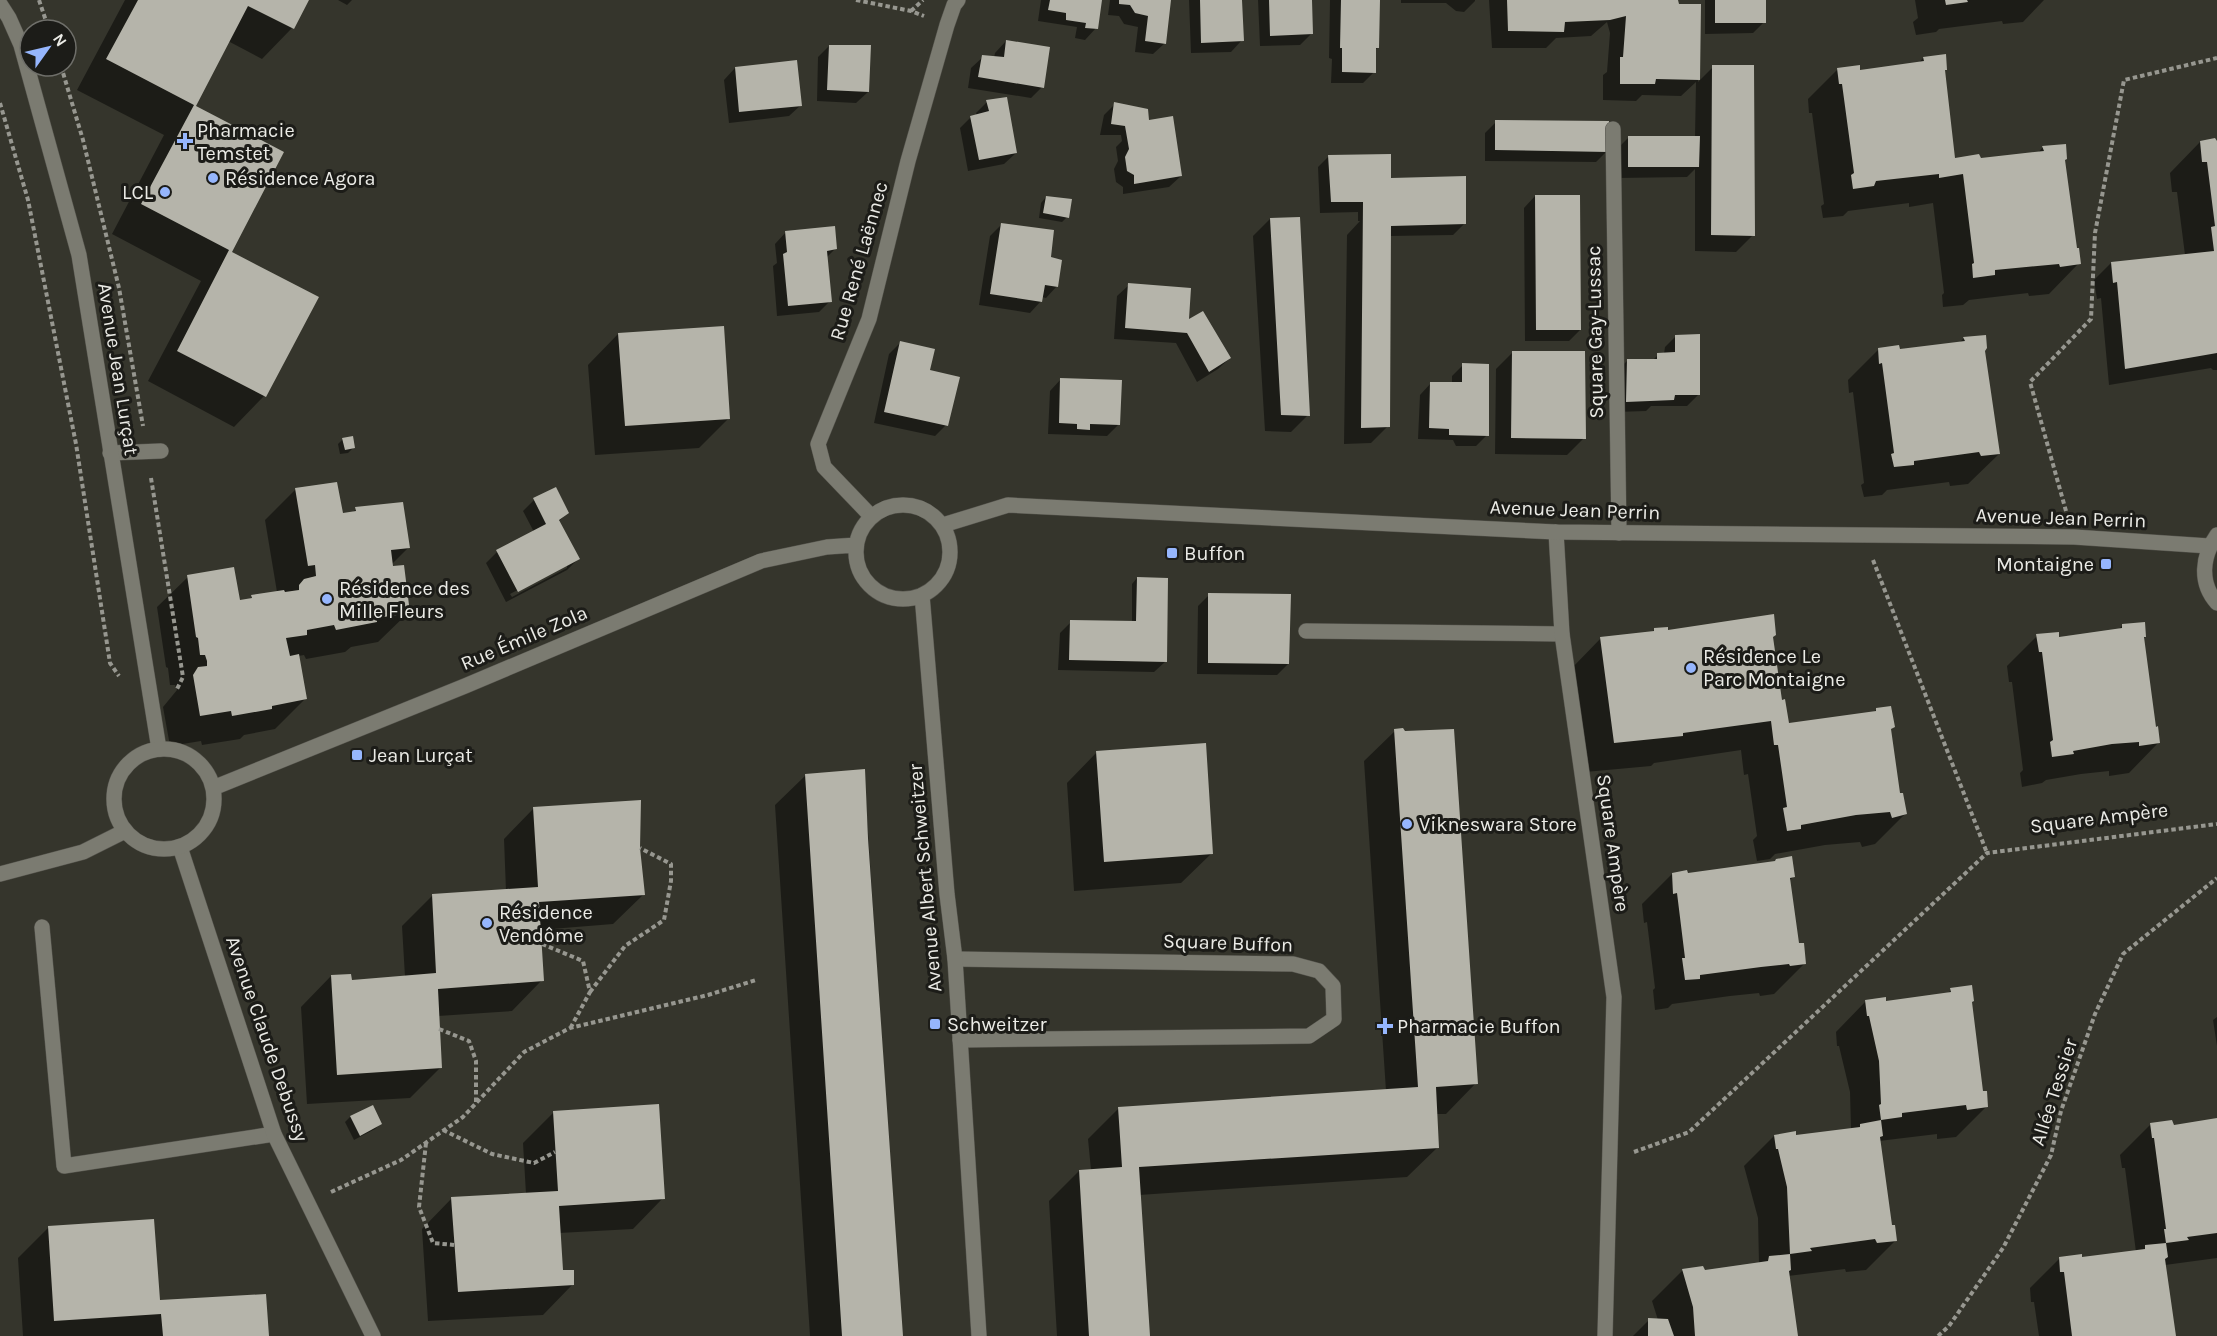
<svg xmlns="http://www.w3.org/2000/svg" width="2217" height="1336" viewBox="0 0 2217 1336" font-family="Karla,sans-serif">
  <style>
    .shadow { fill: #0007; fill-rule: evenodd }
    .building { fill: #b5b4aa }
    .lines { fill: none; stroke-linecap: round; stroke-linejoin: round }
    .lane-casing { stroke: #53524b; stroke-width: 16 }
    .street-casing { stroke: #53524b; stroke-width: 16 }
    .secondary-casing { stroke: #53524b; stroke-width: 16 }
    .path { stroke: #979790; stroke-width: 4; stroke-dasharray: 4.5 3; stroke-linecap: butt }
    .lane { stroke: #7b7b71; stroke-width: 15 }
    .street { stroke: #7b7b71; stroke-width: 15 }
    .secondary { stroke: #7b7b71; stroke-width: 15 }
    .poi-dot { fill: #96b6fd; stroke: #1c1c18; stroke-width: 2 }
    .labels { text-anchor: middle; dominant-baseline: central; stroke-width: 6; stroke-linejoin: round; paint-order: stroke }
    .poi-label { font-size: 20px; fill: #ebebe6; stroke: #1c1c18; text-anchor: start }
    .street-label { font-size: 20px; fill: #ebebe6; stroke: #1c1c18 }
  </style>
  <rect width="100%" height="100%" fill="#35352c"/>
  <path class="shadow" d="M125 0H308L292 28 262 59 228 41 194 107 282 153 229 252 317 298 264 396 234 427 148 381 201 281 112 234 164 135 77 90Z
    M338 0H352L347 5Z
    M1041 0H1100L1096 28 1085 40 1075 38 1077 27 1038 21Z
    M1110 0H1169L1165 43 1153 54 1135 52 1138 27 1124 24 1119 16 1108 15Z
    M1189 0H1240L1242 40 1231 52 1191 53Z
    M1258 0H1310L1311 34 1300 45 1260 46Z
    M1330 0H1378L1377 48 1375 50 1374 72 1363 83H1331L1332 59 1329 58Z
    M1401 0H1475V1L1464 12 1456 11 1446 3H1401Z
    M1489 0H1676L1677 5 1699 6 1698 82 1713 67 1753 235 1736 252 1695 251V169L1687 177 1618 178 1617 149 1629 137H1695L1696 82 1681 96 1642 95 1636 101 1603 100V75L1607 72 1610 33 1607 22 1591 36 1556 38 1546 48H1492Z
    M1705 0H1764V22L1753 33 1705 34Z
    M1915 0H2044L2023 22 2003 24 2002 21 1939 29 1936 32 1916 35 1913 22 1918 18Z
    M1006 41 1042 87 1031 98 968 88 971 68 983 57 994 58 995 53Z
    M829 46 868 92 856 103 817 101 818 57Z
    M1944 55V71L1954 160H1981L2037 154 2043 147 2064 160 2076 250 2079 263 2049 294 2029 296 2028 293 1969 300 1963 305 1943 307 1942 295 1944 293 1933 203 1909 207V203L1848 211 1843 216 1823 218 1821 206 1824 204 1812 113H1809L1808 99 1838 69 1859 71 1918 64 1923 58Z
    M735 68 801 105 789 116 729 123 724 80Z
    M987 102 1016 153 1004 164 968 171 960 128 971 117 977 116 976 113Z
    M1115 104 1147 122 1181 176 1169 187 1123 194V187L1116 182 1114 169 1118 161 1116 147 1122 141 1121 135H1100L1104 115Z
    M1496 122 1607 151 1596 162 1485 161V133Z
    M2200 142 2217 143V370H2213L2211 368 2109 385 2101 298 2097 299 2094 280 2111 263 2185 255 2177 192H2172L2170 173Z
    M1329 156 1389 179 1464 224 1453 235 1390 236 1388 426 1371 443 1344 444 1347 235 1360 221H1358V212L1320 213 1318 167Z
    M1535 196 1580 330 1569 341H1525L1524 208Z
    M1046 197 1067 217 1062 222 1039 218 1041 203Z
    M1270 219 1308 415 1291 432 1265 431 1253 236Z
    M1001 225 1049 259 1057 286 1046 298 1042 297 1041 301 1030 313 979 305 990 236Z
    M786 232 836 248 826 258 830 301 819 312 777 316 773 266 777 263 775 244Z
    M1129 285 1230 358 1218 369 1197 382 1176 343 1114 339 1117 296Z
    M618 334 729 418 699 448 595 455 588 365Z
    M1676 336 1698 395 1687 406H1651L1646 411 1616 412V372L1627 361H1652L1658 355 1664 354 1665 347Z
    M1964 338 1983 350 1999 454 1968 484 1950 486 1949 482 1887 490 1882 495 1864 497 1861 485 1864 483 1853 392 1849 393 1848 380 1878 350 1899 351 1959 343Z
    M900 343 928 371 946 425 935 436 874 423 889 354Z
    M1513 352 1584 438 1567 455 1495 454 1496 369Z
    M1463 365 1487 435 1476 446H1456L1453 440 1418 439 1420 395 1431 383H1452V376Z
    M1061 379 1118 425 1107 436 1048 434 1050 391Z
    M343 439 353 448 348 453 340 454 338 444Z
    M295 490 342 515 351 514 356 509 409 547 391 565 409 612 378 642 351 647 345 652 306 659 304 655 298 656 305 699 275 729 244 735 240 739 202 745 201 741 170 746 163 707 177 690 175 685H170L168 668 166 667 157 607 188 577 239 602 248 600 252 597 277 592 265 520Z
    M534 500 567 513 558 522 578 559 567 570 506 602 486 563 497 552 534 532 523 511ZM567 564V568L512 597 510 594Z
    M1137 578 1166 661 1154 672 1058 670 1060 633 1071 622 1132 623V584Z
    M1209 595 1288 664 1277 675 1197 674 1198 606Z
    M2122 626 2145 637 2143 639 2155 729 2159 742 2129 773 2109 776V771L2081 774 2046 780 2042 783 2022 787 2020 773 2023 770 2012 682H2009L2007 666 2037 636 2058 639 2118 630Z
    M1655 629 1667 632 1772 637 1781 702 1788 725 1873 713 1877 709 1890 730 1899 795 1905 814 1875 844 1862 847 1860 842 1825 845 1775 854 1770 859 1757 861 1753 840 1757 836 1748 774 1744 775 1741 750 1654 763 1651 766 1585 772 1571 669 1601 638 1651 633Z
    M1395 731 1476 1083 1446 1114H1436L1438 1147 1407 1177 1139 1195 1148 1336H1057L1049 1201 1079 1171 1091 1170 1088 1139 1119 1108 1386 1091 1364 761Z
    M1097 752 1212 853 1181 883 1074 891 1067 783Z
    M864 771 901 1336H810L775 805 806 775Z
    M534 808 639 848 644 894 613 924 539 930 542 980 512 1011 438 1016 440 1068 410 1098 307 1104 301 1007 331 976 350 982 405 977 402 926 432 896 506 891 504 839Z
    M1672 874 1793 877 1789 881 1798 944 1804 964 1774 994 1760 996 1759 993 1730 996 1672 1004 1668 1008 1655 1010 1653 990 1655 988 1647 922 1644 923 1642 904Z
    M1951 990 1970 1003 1982 1093 1986 1107 1956 1137 1937 1139V1134L1879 1141 1891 1227 1896 1240 1866 1270 1846 1272 1845 1269 1788 1276 1797 1336H1633L1649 1320H1658L1652 1301 1682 1271 1702 1267 1704 1271 1759 1264 1758 1218 1744 1166 1774 1136H1795L1851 1129 1850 1092 1839 1046H1837L1836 1032 1866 1001 1884 1003 1946 995Z
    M2217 1017V1046L2213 1020Z
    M553 1113 663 1198 633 1229 559 1233 561 1271 573 1284 543 1315 428 1321 422 1229 452 1198 526 1194 523 1143Z
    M350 1117 380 1124 375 1129 354 1140 345 1122Z
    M2217 1120V1258L2165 1265 2174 1336H2039L2034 1302H2031L2030 1288 2060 1258 2080 1259 2136 1252 2125 1168H2122L2120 1155 2151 1124 2172 1126Z
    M48 1228 159 1302 268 1336H23L18 1258Z"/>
  <path class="building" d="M138 0H309L294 29 248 6 196 106 284 152 232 252 319 297 266 397 177 351 229 250 141 204 194 105 106 59Z
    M1050 0H1102L1098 29 1085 28 1086 23 1066 20V13L1048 10Z
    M1119 0H1171L1166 44 1145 41 1148 16 1135 13 1130 5 1119 4Z
    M1200 0H1242L1244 41 1201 43Z
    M1269 0H1312L1313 34 1270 36Z
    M1341 0H1380L1379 48H1376V73L1342 72V48H1340Z
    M1507 0H1678L1679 4H1701L1700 80 1656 79 1655 84H1620V57H1623L1626 16 1610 20 1565 22 1564 32 1508 31Z
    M1715 0H1766V23H1715Z
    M1945 0H1967L1968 2 1946 5Z
    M1006 40 1050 47 1044 88 978 77 982 55 1004 57Z
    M829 45H871L869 92 827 90Z
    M1946 54 1947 70H1945L1955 158 1979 154 1981 158 2044 151 2042 146 2066 144 2067 159 2065 160 2077 248H2079L2081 264 2060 267 2059 264 1995 270V275L1973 278 1972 264 1974 263 1963 174 1939 178V174L1876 181 1874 186 1853 189 1851 175 1854 173 1842 84H1839L1837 68 1860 65V70L1924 61 1923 57Z
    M797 60 802 106 739 112 735 67Z
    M1712 65H1754L1755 236 1711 235Z
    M1007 97 1017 153 979 160 970 116 989 111 986 100Z
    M1114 102 1148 109 1149 120 1173 116 1182 176 1134 184V175L1127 171 1125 157 1129 149 1125 126 1111 124Z
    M1495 120 1609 121 1608 152 1495 150Z
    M1628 136H1700L1699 167H1628Z
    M2215 138 2217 141V353L2125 369 2117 282 2113 283 2111 262 2214 251 2211 227 2215 226 2207 162H2202L2200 141Z
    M1391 154V178L1466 176V224L1391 226 1390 427 1361 428 1363 202H1331L1328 155Z
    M1535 195H1580L1581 330H1536Z
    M1046 196 1072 199 1069 218 1043 213Z
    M1300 217 1310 416 1281 415 1270 218Z
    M1001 223 1054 230 1051 257 1062 260 1058 287 1045 285 1042 302 990 294Z
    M835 226 837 249 827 251 832 302 788 306 783 254 787 252 785 231Z
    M1128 283 1191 288 1189 319 1203 311 1231 358 1209 372 1187 333 1125 328Z
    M724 326 730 419 625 426 618 333Z
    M1700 334V395H1675L1674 400 1626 402 1627 359H1657V353L1675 352V335Z
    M1986 335 1987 348 1985 351 2000 454 1981 456 1979 452 1914 461V465L1894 467 1891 454 1894 453 1882 363 1879 364 1878 348 1899 345 1900 349 1965 341 1963 337Z
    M900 341 935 349 930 370 960 377 948 426 884 412Z
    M1512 351H1585L1586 439 1511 438Z
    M1462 363 1489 364V436L1449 435V429L1429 428 1430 382H1462Z
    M1060 378 1122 380 1120 425 1090 424V430L1077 429V424L1059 423Z
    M353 436 355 448 345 450 342 438Z
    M337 482 343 513 356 511 355 507 403 502 410 548 391 550 393 566 404 565 410 613 377 618V622L336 630 334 625 307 630V635L286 638 290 656 299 654 307 699 272 706V709L232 716 231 711 200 716 193 675 198 667 207 666V661L205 655H200L198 638 196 637 187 575 234 567 240 600 252 598 251 595 284 590 285 592 299 590V585L304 579 316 576 315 565 308 566 295 488Z
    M556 487 569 513 559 520 580 559 518 592 496 550 546 524 533 498Z
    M1137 577 1168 578 1167 662 1069 660 1070 620 1136 621Z
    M1208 593 1291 594 1289 664 1208 663Z
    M1774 614 1776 635 1773 637 1782 700 1785 699 1789 723 1876 711V708L1891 706 1895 727 1891 729 1900 793H1903L1907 814 1892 818 1890 812 1856 815 1801 825V829L1787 831 1783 808 1787 807 1778 745H1774L1771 721 1683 733V736L1614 743 1600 637 1654 631V628L1668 627V630Z
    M2145 622 2146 637H2144L2156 727 2158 726 2160 743 2139 746V742L2112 744 2073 751 2074 754 2052 757 2050 742 2053 740 2042 652H2039L2036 634 2059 632V637L2122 628V624Z
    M1403 728 1405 731 1454 729 1478 1084 1436 1087 1439 1148 1139 1167 1150 1336H1089L1079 1170 1122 1167 1118 1107 1418 1087 1394 729Z
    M1206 743 1213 854 1104 862 1096 751Z
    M865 769 868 838 903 1336H842L805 774Z
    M641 800 640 848 645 895 539 902 544 981 438 989 442 1068 337 1075 331 975 351 974 352 980 436 973 432 894 538 887 533 807Z
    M1792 856 1795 877 1790 878 1799 943H1804L1806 964 1790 966 1789 964 1761 967 1700 975V979L1685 980 1682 958H1685L1677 893 1673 894 1672 873 1687 870 1688 873 1775 861 1776 859Z
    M1972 985 1974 1001 1972 1002 1983 1091H1987L1988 1107 1967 1110 1966 1105 1902 1113V1117L1881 1120 1879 1105 1881 1104 1879 1061 1869 1016H1867L1865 1000 1886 997V1001L1951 992 1950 988Z
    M659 1104 665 1199 559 1206 563 1270H574V1285L458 1292 451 1197 558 1191 553 1111Z
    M373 1105 382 1124 360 1136 350 1116Z
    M2217 1118V1233L2187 1237 2189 1240 2166 1243 2168 1257 2165 1259 2176 1336H2072L2064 1272H2060L2059 1257 2082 1254V1257L2145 1249V1245L2166 1243 2164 1229H2166L2154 1138H2152L2150 1123 2172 1120 2174 1125Z
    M1881 1120 1883 1136 1880 1137 1892 1225H1895L1897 1241 1877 1243 1875 1239 1810 1248 1812 1251 1790 1254 1787 1187 1778 1149H1776L1774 1135 1796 1131V1135L1860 1127V1124Z
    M154 1219 160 1300 266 1294 269 1336H163L161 1314 54 1321 48 1226Z
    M1790 1254 1791 1270 1789 1271 1798 1336H1695L1693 1307 1682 1269 1703 1266 1705 1270 1768 1261 1769 1256Z
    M1648 1318 1668 1319 1674 1336H1648Z"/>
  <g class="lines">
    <defs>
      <path id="lane" d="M1613 129 1619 533
        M110 453 161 451
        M1306 631 1562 634
        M42 927 64 1166 274 1134
        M955 959 1293 964 1319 971 1333 986 1334 1019 1309 1036 960 1040"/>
      <path id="street" d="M0 4 9 18 21 45 79 255 159 749
        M871 516 824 467 818 444 869 319 908 161 947 25 954 5 958 0
        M1556 532 1562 634 1614 997 1605 1336
        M180 847 274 1134 373 1336"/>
      <path id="secondary" d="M856 552a47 47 0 1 1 94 0a47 47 0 1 1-94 0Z
        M943 525 1008 505 1556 532 2074 537 2209 546
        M2217 535C2202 556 2199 583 2217 603
        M922 595 947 894 955 959 979 1336
        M114 799a50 50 0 1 1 100 0a50 50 0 1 1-100 0Z
        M213 788 465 686 761 561 827 547 856 545
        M0 874 83 852 125 831"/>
    </defs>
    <use href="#lane" class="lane-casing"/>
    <use href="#street" class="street-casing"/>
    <use href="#secondary" class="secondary-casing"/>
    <path class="path" d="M39 0 49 30
      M856 0 911 11 924 16
      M911 11 923 0
      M61 66 83 140 119 288 143 426
      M0 103 28 200 76 444 110 663 119 676
      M151 478 183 677 176 691
      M2066 511 2030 382 2091 319 2095 233 2124 80 2217 58
      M1873 560 1987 853
      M542 944 583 961 590 992 571 1027
      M590 992 625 946 664 920 671 881V864L640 848
      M439 1029 469 1041 476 1061V1102
      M443 1130 492 1154 534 1163 555 1152
      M426 1143 419 1207 433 1243 454 1245
      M1634 1152 1689 1132 1987 853 2217 824
      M331 1192 401 1160 463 1117 524 1052 570 1028 708 995 756 980
      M1938 1336 1949 1326 2003 1248 2051 1155 2061 1111 2095 1014 2123 954 2217 878"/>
    <use href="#lane" class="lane"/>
    <use href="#street" class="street"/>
    <use href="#secondary" class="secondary"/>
  </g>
  <g class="poi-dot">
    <path d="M182 132h6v6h6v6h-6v6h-6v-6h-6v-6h6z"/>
    <circle cx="213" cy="178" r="6"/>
    <circle cx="165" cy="192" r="6"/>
    <rect x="1166" y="547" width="12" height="12" rx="3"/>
    <rect x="2100" y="558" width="12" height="12" rx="3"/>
    <circle cx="327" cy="599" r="6"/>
    <circle cx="1691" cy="668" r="6"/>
    <rect x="351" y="749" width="12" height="12" rx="3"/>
    <circle cx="1407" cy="824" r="6"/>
    <circle cx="487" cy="923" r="6"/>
    <rect x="929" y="1018" width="12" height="12" rx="3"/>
    <path d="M1382 1017h6v6h6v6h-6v6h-6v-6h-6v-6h6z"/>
  </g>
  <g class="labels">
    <g class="poi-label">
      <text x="197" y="130">Pharmacie<tspan x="197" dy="23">Temstet</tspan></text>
      <text x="225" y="178">Résidence Agora</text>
      <text x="153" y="192" text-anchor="end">LCL</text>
      <text x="1184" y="553">Buffon</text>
      <text x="2094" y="564" text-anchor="end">Montaigne</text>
      <text x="339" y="588">Résidence des<tspan x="339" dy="23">Mille Fleurs</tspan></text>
      <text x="1703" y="656">Résidence Le<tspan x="1703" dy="23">Parc Montaigne</tspan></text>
      <text x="369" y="755">Jean Lurçat</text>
      <text x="1419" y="824">Vikneswara Store</text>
      <text x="499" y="912">Résidence<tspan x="499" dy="23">Vendôme</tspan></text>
      <text x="947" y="1024">Schweitzer</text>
      <text x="1397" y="1026">Pharmacie Buffon</text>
    </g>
    <g class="street-label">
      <text transform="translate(859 261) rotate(-74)">Rue René Laënnec</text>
      <text transform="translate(1595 332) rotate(-91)">Square Gay-Lussac</text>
      <text transform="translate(118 369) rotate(81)">Avenue Jean Lurçat</text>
      <text transform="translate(1575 510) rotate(2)">Avenue Jean Perrin</text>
      <text transform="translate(2061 518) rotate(2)">Avenue Jean Perrin</text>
      <text transform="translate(524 638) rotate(-23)">Rue Émile Zola</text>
      <text transform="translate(2099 818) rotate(-7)">Square Ampère</text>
      <text transform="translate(1613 843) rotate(82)">Square Ampère</text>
      <text transform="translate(925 878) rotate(-95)">Avenue Albert Schweitzer</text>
      <text transform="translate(1228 943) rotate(2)">Square Buffon</text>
      <text transform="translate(267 1039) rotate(71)">Avenue Claude Debussy</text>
      <text transform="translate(2054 1092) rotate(-72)">Allée Tessier</text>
    </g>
  </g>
  <g transform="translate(48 48) rotate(56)"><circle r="28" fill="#1c1c18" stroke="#6f6f6a" stroke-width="1.5"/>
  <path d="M0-4.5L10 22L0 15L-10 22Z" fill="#96b6fd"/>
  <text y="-9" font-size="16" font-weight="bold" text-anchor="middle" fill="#ebebe6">N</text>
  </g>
</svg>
